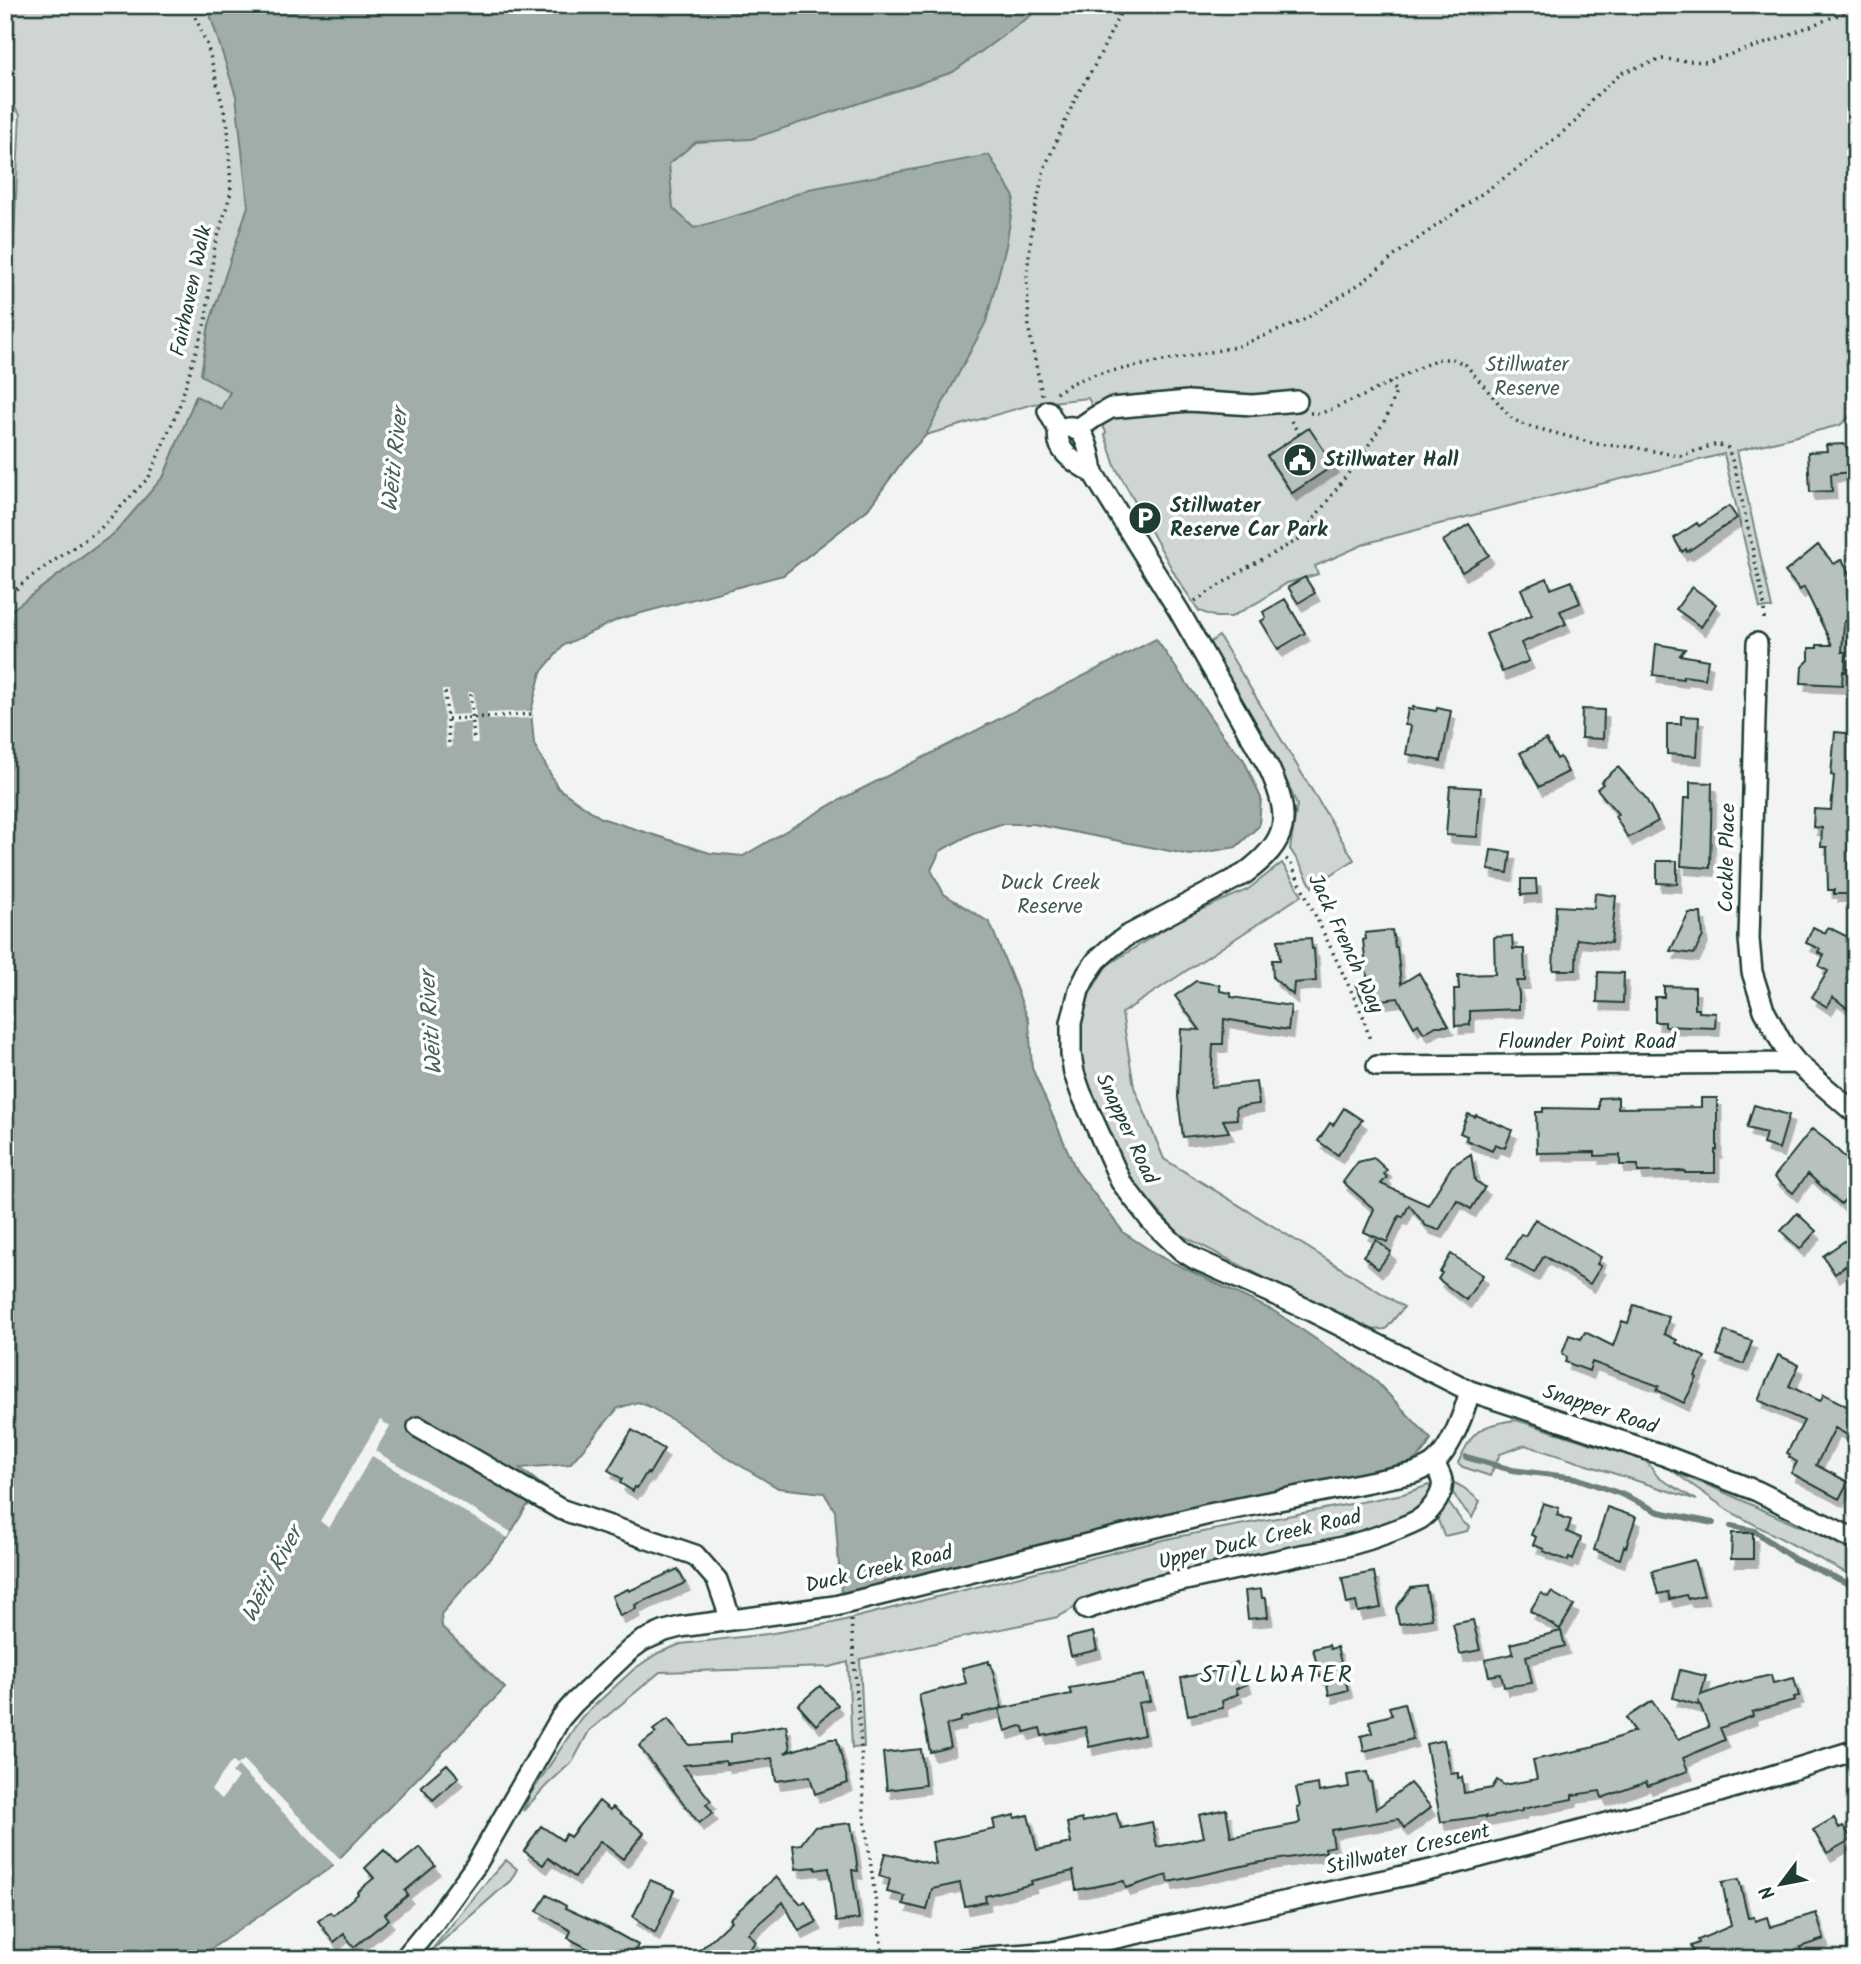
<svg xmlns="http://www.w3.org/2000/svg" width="1861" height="1964" viewBox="0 0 1861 1964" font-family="Kalam,sans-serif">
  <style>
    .green { fill: #ced5d3; stroke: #768984; stroke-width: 2 }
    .water { fill: #a1adaa; stroke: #6d807b; stroke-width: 2 }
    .pier { fill: #f2f3f3 }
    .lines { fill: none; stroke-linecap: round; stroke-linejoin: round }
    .stream { stroke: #6d807b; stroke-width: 6 }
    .building { fill: #b7c1bd; stroke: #1f3d34; stroke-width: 2; filter: url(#shadow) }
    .minor-casing { stroke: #1f3d34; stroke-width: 24 }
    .path { stroke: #1f3d34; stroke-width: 3.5; stroke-dasharray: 2 5; stroke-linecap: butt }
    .minor { stroke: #fff; stroke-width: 19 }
    .path-bridge { stroke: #1f3d34; stroke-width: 3.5; stroke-dasharray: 2 5; stroke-linecap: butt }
    .labels { text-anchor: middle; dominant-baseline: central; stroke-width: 7; stroke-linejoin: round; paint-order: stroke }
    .street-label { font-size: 21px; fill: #1f3d34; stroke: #fff }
    .park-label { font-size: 21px; fill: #425b54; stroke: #fff }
    .poi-label { font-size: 21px; font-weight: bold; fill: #1f3d34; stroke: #fff; text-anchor: start }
    .water-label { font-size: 23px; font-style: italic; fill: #465f57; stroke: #fff }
    .quarter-label { font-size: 24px; letter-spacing: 2px; fill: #1f3d34; stroke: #fff }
  </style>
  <defs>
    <filter id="shadow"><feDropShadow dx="4.5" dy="8" stdDeviation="0" flood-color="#0004"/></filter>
  </defs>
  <rect width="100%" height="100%" fill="#f2f3f3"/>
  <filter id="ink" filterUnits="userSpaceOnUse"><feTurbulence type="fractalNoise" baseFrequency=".0143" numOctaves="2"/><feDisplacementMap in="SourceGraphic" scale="14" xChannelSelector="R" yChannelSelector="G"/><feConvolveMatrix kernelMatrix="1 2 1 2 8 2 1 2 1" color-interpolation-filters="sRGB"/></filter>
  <g filter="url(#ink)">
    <path class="green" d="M5 5H281L277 213 209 325 201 374 230 392 221 409 196 397 164 476 116 532 5 615V259L14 236 20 115 5 92Z
      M600 5H1856V411L1840 425 1737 451 1772 608H1760L1724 454 1489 511 1367 543 1315 566 1318 574 1287 583 1260 601 1231 617H1216L1199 611 1178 580 1115 466 1105 435 1106 432 1088 398 1033 404 926 435 907 455 868 509 783 575Z
      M1219 636 1354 860 1312 887 1301 866 1290 849 1297 805 1276 757 1209 643Z
      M1282 863 1302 895 1122 1013 1134 1087 1164 1159 1404 1307 1386 1329 1367 1330 1179 1234 1136 1186 1091 1101 1076 1046 1089 995 1106 966 1182 918 1247 890Z
      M1516 1420 1646 1461 1659 1478 1697 1500 1525 1445 1500 1454 1490 1476 1463 1467 1458 1463C1473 1430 1480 1425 1516 1420Z
      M1674 1472 1717 1489 1796 1525 1806 1527 1856 1554V1578L1729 1511Z
      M1453 1482 1464 1488 1480 1501 1472 1518 1460 1504 1450 1488Z
      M1429 1485 1432 1490 1424 1512 1383 1527 1086 1601 1058 1617 860 1659 864 1747 852 1748 848 1662 830 1667 660 1672 589 1731 573 1761 547 1785 523 1811 530 1795 581 1718 634 1669 658 1653 681 1644 767 1634 833 1623 1171 1538 1403 1494Z
      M1445 1498 1462 1521 1469 1527 1467 1531 1444 1536 1435 1512Z
      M506 1860 517 1869 511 1880 430 1952C455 1921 479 1889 506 1860Z"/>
    <path class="water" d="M207 5H1045L953 72 751 139 696 142 669 164 673 208 694 228 752 211 809 189 989 155 1014 197 1006 246 986 322 926 435 907 455 868 509 783 575 619 619 564 645 541 672 531 711 534 744 558 788 601 818 710 853 743 856 834 803 1156 639 1224 737 1244 760 1261 798 1259 826 1236 847 1190 855 1033 824H1001L973 833 940 851 931 870 944 894 990 923 1029 1021 1032 1068 1076 1170 1124 1233 1159 1256 1274 1311 1372 1377 1431 1439C1419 1465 1401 1467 1376 1474L1068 1538 841 1593 835 1511 824 1493 778 1488 731 1460 678 1423 648 1406 638 1402 618 1408 570 1464 520 1468 547 1489 526 1507 508 1538 441 1614 442 1627 505 1688 330 1868 196 1959H5V615L116 532 164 476 196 396 221 409 230 392 201 375 209 325 248 206 236 96Z"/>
    <path class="pier" d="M442 690H449L451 715 470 714 468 692H474L478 743H471L470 722 451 723 452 747 446 748Z
      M531 711 532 718 488 720 487 713Z
      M380 1420 390 1426 375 1451 511 1532 508 1538 372 1456 329 1528 320 1521Z
      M244 1760 342 1861 336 1867 238 1766 232 1773 238 1777 222 1799 211 1790 232 1761 237 1765Z"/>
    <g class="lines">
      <path class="stream" d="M1466 1457 1512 1470 1576 1478 1621 1494 1659 1512 1713 1523
        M1731 1526 1755 1531 1794 1559 1856 1587"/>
    </g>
    <path class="building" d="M1309 428 1334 465 1292 493 1267 456Z
      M1844 444 1852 457 1853 472 1831 474 1832 491 1810 492 1808 452 1827 451 1826 445Z
      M1729 506 1737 518 1687 552 1686 549 1682 552 1674 538 1697 523 1699 526Z
      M1469 524 1489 555 1462 572 1443 541Z
      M1818 545 1834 564 1842 559 1856 588V601L1849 604 1855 617 1844 622 1842 652H1846L1845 672 1843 671 1842 685 1801 683 1802 667 1809 660V648H1817V645H1832L1804 587 1800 590 1785 572Z
      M1305 577 1315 593 1298 603 1288 587Z
      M1547 578 1551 589 1572 581 1580 603 1560 611 1566 624 1521 643 1529 661 1502 672 1486 634 1532 615 1521 589Z
      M1692 587 1716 604 1701 627 1676 609Z
      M1285 599 1305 633 1278 649 1261 621 1266 618 1263 612Z
      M1656 644 1685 649 1680 655 1708 660 1705 679 1683 676V679L1653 675Z
      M1413 707 1436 711 1437 708 1451 711 1441 761 1406 754 1411 726 1405 725 1408 709 1413 710Z
      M1582 709 1604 710 1603 739 1581 738Z
      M1681 716 1699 717 1697 756 1667 754V724H1681Z
      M1835 732 1856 734V894H1834V890H1828L1827 847H1821L1822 828 1813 827 1814 809 1831 810 1834 776 1831 775Z
      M1546 739 1557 759 1560 757 1568 772 1539 787 1520 753Z
      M1618 767 1645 797 1658 821 1628 838 1615 816 1618 814 1597 789 1603 784 1601 782Z
      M1690 782 1712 783 1710 868 1681 866 1684 798H1690Z
      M1450 786 1481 788 1477 837 1446 835Z
      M1491 850 1511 852 1508 873 1488 870Z
      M1657 861H1677V884L1657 883Z
      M1521 879H1536L1537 894 1521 895Z
      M1595 893 1616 896 1611 943 1577 939 1576 970H1553L1556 906 1594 908Z
      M1689 913H1701L1703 936 1694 954 1670 951Z
      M1813 927 1825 933 1828 927 1852 939 1850 945 1856 948V1015L1833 997 1827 1007 1812 997 1828 971 1819 966 1824 955 1818 953 1820 949 1806 943Z
      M1392 930 1395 947H1397L1401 984 1419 973 1449 1026H1436L1424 1033 1418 1024 1414 1027 1398 998 1364 1002 1356 986 1368 984 1363 940 1366 939 1365 933Z
      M1512 936 1513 949H1524L1525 981H1516L1519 993V1009L1470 1011V1025L1455 1026 1454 989H1459L1458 975 1495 974 1494 937Z
      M1311 938 1312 949H1314L1316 981 1294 983 1293 995 1273 978 1272 960H1280L1278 940Z
      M1598 972 1624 973 1623 1003 1597 1002Z
      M1196 981 1220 985V991L1231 993V997L1291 1006 1288 1030 1224 1019 1223 1044H1213L1211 1087 1256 1082 1259 1104 1236 1107 1237 1119 1223 1120 1229 1132 1183 1137 1178 1097 1181 1029 1200 1030 1175 996Z
      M1664 986 1695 987V1009H1699V1012L1716 1013 1715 1028 1665 1026V1022H1655V997H1664Z
      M1618 1097V1108L1701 1107V1098H1717V1150H1715V1173H1685V1171L1638 1172V1165H1620V1155L1595 1156V1152L1537 1153 1536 1112H1543V1108L1599 1109V1098Z
      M1754 1105 1789 1115 1779 1149 1763 1144 1766 1133 1747 1128Z
      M1344 1108 1362 1120 1338 1155 1318 1141 1330 1123 1333 1125Z
      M1468 1114 1475 1117 1476 1115 1512 1130 1505 1148 1495 1144 1492 1151 1466 1140 1467 1136 1460 1133Z
      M1812 1129 1829 1142 1856 1168V1188L1841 1204 1808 1174 1793 1193 1774 1177Z
      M1471 1154 1475 1181 1485 1187 1471 1209 1457 1200 1439 1230 1426 1226 1409 1205 1403 1217 1399 1216 1387 1242 1364 1232 1374 1209 1343 1182 1358 1162 1374 1158 1387 1170 1384 1174 1387 1177 1381 1184 1428 1205 1452 1166Z
      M1797 1213 1816 1231 1800 1249 1781 1231Z
      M1535 1219 1601 1257 1597 1264 1601 1266 1590 1284 1544 1256 1534 1273 1507 1258 1521 1234 1525 1236Z
      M1376 1240 1391 1252 1378 1269 1363 1256Z
      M1846 1240 1856 1254V1282L1845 1266 1835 1274 1823 1256Z
      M1451 1254 1483 1275 1466 1300 1438 1279 1442 1273 1440 1272Z
      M1634 1305 1669 1317 1664 1334 1677 1340 1676 1343 1705 1357 1695 1376 1697 1378 1684 1403 1657 1390 1659 1386 1592 1362 1589 1371 1565 1362 1567 1357 1562 1354 1569 1335 1581 1339 1585 1332 1613 1346 1622 1321 1628 1323Z
      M1725 1331 1752 1341 1744 1364 1717 1355Z
      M1778 1355 1799 1365 1789 1386 1820 1401 1824 1394 1856 1411V1440L1835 1428 1816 1465 1848 1482 1839 1499 1791 1473 1797 1462 1789 1457 1790 1455 1787 1453 1804 1421 1758 1400Z
      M632 1430 664 1449 649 1474 647 1472 637 1488 635 1487 633 1491 620 1483 622 1479 608 1470Z
      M1543 1503 1559 1508 1557 1515 1571 1520 1567 1532 1581 1538 1573 1559 1569 1557 1568 1561 1543 1551 1544 1549 1533 1545 1536 1537 1531 1535Z
      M1607 1507 1636 1517 1626 1547 1624 1546 1620 1559 1594 1550Z
      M1732 1533H1753V1559H1731Z
      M1694 1560 1704 1595 1688 1599 1686 1595 1670 1599 1668 1592 1658 1594 1652 1571Z
      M678 1569 685 1583 635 1605 636 1609 620 1616 612 1596 628 1589 629 1591Z
      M1374 1572 1381 1608 1358 1612 1356 1602 1347 1604 1342 1578Z
      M1426 1586 1432 1619 1399 1624 1396 1608 1411 1588Z
      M1261 1589 1262 1598H1266L1268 1617 1248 1619 1245 1591Z
      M1551 1592 1574 1605 1560 1629 1530 1611 1541 1593 1548 1597Z
      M1473 1620 1480 1650 1460 1654 1453 1624Z
      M1561 1631 1565 1646 1526 1656 1532 1683 1504 1687 1501 1674 1489 1676 1485 1660 1513 1654 1510 1644Z
      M1093 1632 1097 1650 1071 1656 1067 1638Z
      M1329 1645 1330 1649 1337 1647 1348 1690 1329 1695 1325 1676 1320 1677 1313 1649Z
      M989 1661V1664H991L1002 1708 961 1718V1721L946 1725 951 1747 930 1752 919 1695 966 1683 962 1668Z
      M1237 1662 1247 1684 1236 1689 1238 1694 1222 1701 1223 1708 1188 1715 1181 1678 1215 1671Z
      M1680 1670 1706 1676 1701 1695 1741 1681 1742 1682 1771 1675 1773 1683 1794 1678 1799 1696 1794 1697 1795 1700 1752 1712 1753 1716 1720 1728 1725 1740 1683 1758 1688 1771 1648 1786 1646 1782 1602 1798 1600 1791 1572 1795V1799L1522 1809V1811L1486 1818V1816L1441 1822 1426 1744 1444 1740 1451 1774 1458 1773V1778L1462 1777 1464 1793 1492 1788 1497 1780 1504 1785 1537 1779 1533 1760 1595 1747V1746L1635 1731 1626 1718 1652 1701 1678 1739 1709 1727 1699 1702 1698 1705 1673 1698Z
      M1144 1675 1150 1701 1138 1703 1144 1735 1089 1747 1085 1727 1042 1736 1040 1728 1025 1732 1024 1727 1021 1726 1005 1731 999 1709 1071 1694 1069 1688Z
      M820 1686 838 1705 816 1725 798 1705Z
      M1404 1703 1413 1739 1364 1751 1361 1736 1372 1733 1369 1721 1392 1715 1389 1707Z
      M668 1719 689 1745 731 1742V1734L786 1725 790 1749 785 1753 830 1739H837L848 1783 815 1794 810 1776 776 1781 772 1758 726 1764V1761L683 1765 711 1801 706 1804 713 1813 699 1823 639 1746 656 1733 653 1730Z
      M921 1749 925 1785 887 1790 883 1753Z
      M447 1764 459 1777 433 1800 421 1786Z
      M1367 1772 1369 1782H1371L1376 1809 1410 1783 1431 1807 1404 1828 1398 1819 1331 1830 1334 1846 1325 1848 1326 1852 1256 1863 1169 1882 1167 1875 1126 1888 1124 1881 1076 1890 1073 1871 1031 1881 1032 1884 985 1896 986 1902 965 1906 960 1883 932 1889 927 1910 903 1904 905 1896 887 1892 890 1879 879 1876 885 1853H886L936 1865 932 1842 995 1829 993 1820 1015 1815V1818L1028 1815 1037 1850 1071 1843 1067 1823 1082 1819 1083 1822 1116 1813 1121 1828 1152 1822 1157 1847 1204 1837 1199 1815 1226 1809 1231 1837 1297 1824 1300 1822 1297 1807 1300 1806 1296 1788 1318 1784 1319 1792 1349 1787 1347 1775Z
      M599 1801 610 1810 613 1807 644 1833 623 1859 600 1841 575 1877 548 1858 543 1865 524 1851 541 1826 562 1840 566 1834 570 1837Z
      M1834 1818 1839 1828 1843 1826 1852 1839 1827 1853 1813 1830Z
      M851 1823 858 1871 852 1870 859 1919 836 1922 829 1868 816 1870 815 1867 796 1869 793 1845 801 1844 814 1827Z
      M420 1847 435 1866 405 1891 408 1895 385 1914 389 1919 354 1947 344 1934 334 1942 318 1921 330 1912 333 1915 358 1894 357 1892 374 1878 365 1868 384 1850 398 1865Z
      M776 1877 801 1904 805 1901 817 1922 799 1931 783 1902 748 1933 756 1942 739 1959H708L700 1950 731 1921 729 1919Z
      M1739 1879 1748 1918 1754 1917 1755 1921 1767 1917 1770 1927 1816 1913 1824 1939 1800 1947 1805 1959H1696L1691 1946 1699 1943 1698 1940 1731 1926 1722 1882Z
      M650 1880 674 1890 655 1933 633 1917Z
      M547 1895 566 1906 565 1908 600 1924 638 1945 631 1959H623L603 1948 600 1955 568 1938 571 1931 537 1911Z"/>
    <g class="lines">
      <defs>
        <path id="minor" d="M1048 411 1059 431
          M1076 430 1095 417 1111 408 1188 401 1253 405 1297 401
          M1059 431C1085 413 1091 458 1093 473L1179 611 1269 768C1292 818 1289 841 1244 874L1125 937 1109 949 1097 960 1087 974 1079 990 1071 1023V1054L1074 1073 1081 1093 1121 1182 1151 1221 1182 1251 1195 1259 1309 1310 1470 1391 1663 1455 1757 1491 1856 1540
          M1059 431C1054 452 1078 464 1093 473
          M1757 643 1749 939 1752 972 1764 1010 1784 1047 1797 1063 1856 1114
          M1377 1066 1797 1063
          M418 1427 560 1509 695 1555 717 1580 731 1620
          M1086 1609 1149 1588 1301 1555C1332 1551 1361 1543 1390 1532 1400 1528 1411 1524 1420 1519 1429 1513 1440 1499 1442 1488 1444 1479 1438 1471 1434 1463
          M404 1959 435 1921 476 1865 560 1719 574 1703 631 1649 642 1641 665 1631 680 1627 835 1606 1209 1514 1414 1473C1421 1470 1428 1468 1434 1463 1452 1448 1464 1412 1470 1391
          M962 1959 1052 1952 1435 1869 1700 1798 1856 1750"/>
      </defs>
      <use href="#minor" class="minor-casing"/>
      <path class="path" d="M1056 393 1072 383 1096 374 1236 347 1302 321 1364 281 1398 253 1528 161 1576 121 1592 99 1623 72 1662 59 1706 62 1773 41 1843 13 1855 5
        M1042 395 1029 330 1027 274 1033 220 1044 169 1076 97 1096 63 1124 5
        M1310 413H1322L1363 396 1437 359H1453L1466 365 1512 419 1525 425 1596 444 1632 447 1680 456 1717 444 1728 448 1736 472 1764 603V620
        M1291 421 1299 434
        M5 598 32 576 99 530 149 477 179 407 206 319 214 250 231 192 228 127 208 47 190 5
        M1195 601 1246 568 1298 540 1362 455 1387 417 1396 392 1389 383
        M445 692 449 745
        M471 694 474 741
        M487 717 531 714
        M448 719 467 718
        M1286 859 1290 862 1363 1016 1370 1040
        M851 1620 861 1746 864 1812 883 1959"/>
      <use href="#minor" class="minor"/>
      <path class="path-bridge" d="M467 718 487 717"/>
    </g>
  </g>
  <defs>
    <symbol id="civic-disc" viewBox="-11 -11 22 22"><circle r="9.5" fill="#1f3d34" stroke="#fff"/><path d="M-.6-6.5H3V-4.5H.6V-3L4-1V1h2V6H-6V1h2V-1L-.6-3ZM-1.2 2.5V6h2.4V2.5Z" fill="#fff"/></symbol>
    <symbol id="parking-disc" viewBox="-11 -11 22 22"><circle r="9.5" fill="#1f3d34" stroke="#fff"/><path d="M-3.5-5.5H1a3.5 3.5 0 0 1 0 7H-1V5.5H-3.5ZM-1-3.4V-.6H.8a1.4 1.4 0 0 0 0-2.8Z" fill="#fff"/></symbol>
  </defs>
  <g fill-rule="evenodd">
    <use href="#civic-disc" x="1281" y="441" width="38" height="38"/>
    <use href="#parking-disc" x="1126" y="499" width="38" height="38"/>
  </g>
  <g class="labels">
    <g class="street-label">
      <text transform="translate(192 291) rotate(-78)">Fairhaven Walk</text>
      <text transform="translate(1728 858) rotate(-89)">Cockle Place</text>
      <text transform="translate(1345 944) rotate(65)">Jack French Way</text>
      <text x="1587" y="1042">Flounder Point Road</text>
      <text transform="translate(1126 1129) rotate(65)">Snapper Road</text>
      <text transform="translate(1600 1410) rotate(18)">Snapper Road</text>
      <text transform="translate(1260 1540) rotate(-13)">Upper Duck Creek Road</text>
      <text transform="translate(879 1570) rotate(-13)">Duck Creek Road</text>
      <text transform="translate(1408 1850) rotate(-13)">Stillwater Crescent</text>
    </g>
    <g class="park-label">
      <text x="1527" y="365">Stillwater<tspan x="1527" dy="24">Reserve</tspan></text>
      <text x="1050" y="883">Duck Creek<tspan x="1050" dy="24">Reserve</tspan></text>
    </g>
    <g class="poi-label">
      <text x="1324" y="460">Stillwater Hall</text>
      <text x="1170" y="506">Stillwater<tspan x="1170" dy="24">Reserve Car Park</tspan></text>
    </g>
    <g class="water-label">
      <text transform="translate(396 460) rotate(-84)">Wēiti River</text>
      <text transform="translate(432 1023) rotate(-94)">Wēiti River</text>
      <text transform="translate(273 1575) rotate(-62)">Wēiti River</text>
    </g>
    <g class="quarter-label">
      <text x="1277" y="1675">STILLWATER</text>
    </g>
  </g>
  <rect width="1861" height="1964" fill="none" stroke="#fff" stroke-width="28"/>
  <rect x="14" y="14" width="1833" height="1936" fill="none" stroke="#1f3d34" stroke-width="2.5" filter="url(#ink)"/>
  <g transform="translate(1781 1884) rotate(238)" stroke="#ffffff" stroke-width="5" paint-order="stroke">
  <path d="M0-5L12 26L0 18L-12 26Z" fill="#1f3d34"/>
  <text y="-10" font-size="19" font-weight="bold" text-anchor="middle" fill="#1f3d34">N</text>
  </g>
</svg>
